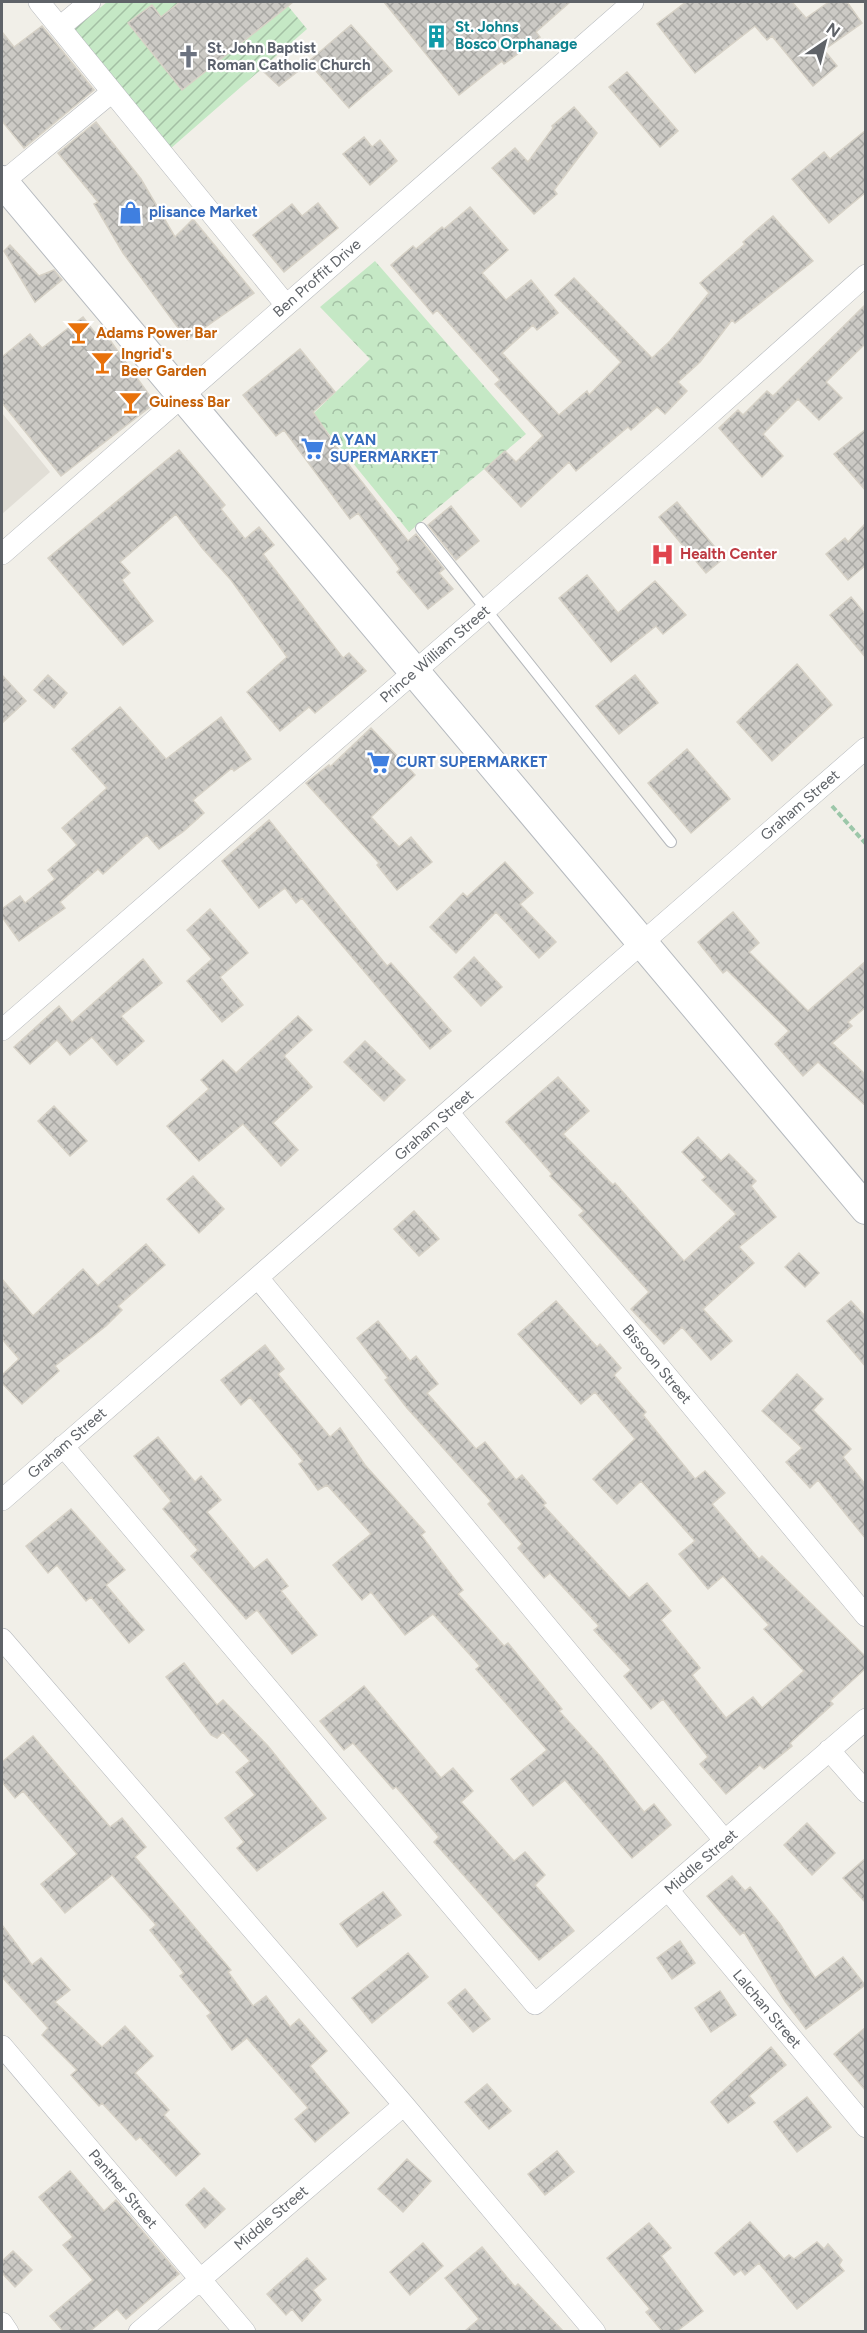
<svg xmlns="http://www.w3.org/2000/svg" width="867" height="2333" viewBox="0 0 867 2333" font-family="Figtree,sans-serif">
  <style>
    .education { fill: #e1ded6 }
    .forest { fill: url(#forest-crowns) }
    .garden { fill: url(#garden-furrows) }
    .building { fill: url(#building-cross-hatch); stroke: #d6d1c6; stroke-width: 1.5 }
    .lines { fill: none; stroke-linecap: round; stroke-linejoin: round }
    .lane-casing { stroke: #b5b8bc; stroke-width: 12 }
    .street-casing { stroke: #b5b8bc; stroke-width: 22 }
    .secondary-casing { stroke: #b6babf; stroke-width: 32 }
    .path { stroke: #9cc7a9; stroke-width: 4; stroke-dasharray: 6 3; stroke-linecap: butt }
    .lane { stroke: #fff; stroke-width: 10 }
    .street { stroke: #fff; stroke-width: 21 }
    .secondary { stroke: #fff; stroke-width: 30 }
    .labels { text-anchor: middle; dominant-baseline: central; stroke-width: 4.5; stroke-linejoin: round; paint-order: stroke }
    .culture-label { font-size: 15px; font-weight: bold; fill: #0d838f; stroke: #fff; text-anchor: start }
    .worship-label { font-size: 15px; font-weight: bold; fill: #5b616d; stroke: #fff; text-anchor: start }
    .shop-label { font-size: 15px; font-weight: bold; fill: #366cbe; stroke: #fff; text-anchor: start }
    .street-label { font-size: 15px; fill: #5f6368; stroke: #fff }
    .food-label { font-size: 15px; font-weight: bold; fill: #c56008; stroke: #fff; text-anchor: start }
    .health-label { font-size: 15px; font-weight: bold; fill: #be3a42; stroke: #fff; text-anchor: start }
  </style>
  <defs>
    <pattern id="forest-crowns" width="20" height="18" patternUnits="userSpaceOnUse" patternTransform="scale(1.5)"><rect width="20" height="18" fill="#c5e8c5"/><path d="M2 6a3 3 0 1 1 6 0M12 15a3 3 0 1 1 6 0" fill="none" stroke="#a3c0a4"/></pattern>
    <pattern id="garden-furrows" width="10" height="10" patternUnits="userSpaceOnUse" patternTransform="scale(1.5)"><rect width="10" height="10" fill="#c5e8c5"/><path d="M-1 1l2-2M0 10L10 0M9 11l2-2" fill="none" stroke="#a3c0a4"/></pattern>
    <pattern id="building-cross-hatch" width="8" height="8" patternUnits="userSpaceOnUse" patternTransform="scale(1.5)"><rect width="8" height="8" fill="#cccac5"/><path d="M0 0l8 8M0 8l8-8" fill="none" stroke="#a9a8a4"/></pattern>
  </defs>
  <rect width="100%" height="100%" fill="#f1efe8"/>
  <path class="education" d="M2 413 50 472 2 514Z"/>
  <path class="forest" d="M375 261 526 434 409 532 313 414 370 359 320 307Z"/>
  <path class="garden" d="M107 2H180L161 17 152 5 128 23 182 90 288 6 307 29 170 149 73 30Z"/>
  <path class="building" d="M180 2H293L182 90 128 23 152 5 161 17Z
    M384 2H570L536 32 540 37 504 64 502 61 459 95Z
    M686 2H792L806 18 829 2H847L862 23 824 50 837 66 813 86 772 36 767 40 755 26 695 73 657 24Z
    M351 25 392 71 349 108 308 62Z
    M42 26 94 90 24 148 2 121V32L14 47Z
    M281 58 297 72 279 86 264 72Z
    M627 72 678 131 660 147 609 87Z
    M574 107 597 133 554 190 557 194 534 214 492 168 515 148 528 162 553 128 552 126Z
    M96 122 141 179 175 237 193 219 254 293 187 340 123 253 94 204 98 202 58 153Z
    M866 130V192L829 223 792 179 824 152 830 159Z
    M364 137 372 147 380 140 397 161 370 185 343 154Z
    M318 203 338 228 284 272 253 235 292 204 302 216Z
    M470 207 508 250 482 273 506 300 531 280 558 313 537 330 533 325 502 353 559 415 587 391 589 395 621 362 555 295 574 278 652 358 670 341 709 293 700 283 745 244 743 242 773 216 813 261 735 323 732 320 700 362 678 382 687 391 665 414 657 407 631 430 628 427 576 471 569 462 521 507 485 469 505 451 516 462 543 436 495 384 500 380 437 310 433 314 391 265 413 246 416 249 442 227 444 229Z
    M10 245 39 276 54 270 62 280 35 302 4 251Z
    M866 304V343L826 382 842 398 819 420 798 399 763 434 783 456 762 477 719 428 738 410 743 415 767 391 773 396Z
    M83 317 95 333 102 329 155 403 61 476 2 403V357L30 334 42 348Z
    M300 349 335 392 313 412 351 468 408 541 416 534 444 569 439 573 453 589 428 609 397 572 400 569 358 513 350 519 284 430 276 436 243 395Z
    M866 429V491L834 454Z
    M179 450 225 505 221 509 245 539 259 527 274 545 263 554 343 658 349 653 366 671 315 713 309 707 280 731 247 692 287 657 231 580 203 549 176 514 120 562 130 573 122 580 153 621 123 645 48 558Z
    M677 502 724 558 706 573 659 517Z
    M451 506 479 541 456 560 428 525Z
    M866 523V565L848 580 826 554 845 538 848 542Z
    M587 575 618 613 655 581 686 615 663 634 656 626 611 662 559 598Z
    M851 597 866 615V658L830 615Z
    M797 664 832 705 772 761 737 722Z
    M2 675 26 701 2 723Z
    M48 675 67 693 54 708 34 690Z
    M635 675 658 703 619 734 596 706Z
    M120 707 166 759 221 717 251 759 234 771 232 768 193 800 204 813 184 831 159 849 147 835 103 874 98 869 60 902 65 908 19 941 2 917V909L20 896 25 903 55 879 48 870 77 845 62 828 107 788 72 749Z
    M371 728 415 775 371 817 399 847 411 837 432 862 397 890 377 865 379 863 306 783 329 765 330 767Z
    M687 749 730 799 691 833 648 783Z
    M269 820 387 966 391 963 451 1031 430 1049 302 898 296 903 285 888 259 908 222 861Z
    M505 862 533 893 520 904 556 942 539 958 496 912 456 953 430 927 463 893 467 897Z
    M210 909 248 953 220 977 243 1005 222 1022 187 981 212 959 187 930Z
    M733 912 759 943 749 952 808 1011 866 961V1007L848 1022 852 1026 832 1043 866 1075V1106L818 1062 803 1076 775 1044 789 1031 727 970 723 973 698 942Z
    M474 957 502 987 481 1006 454 977Z
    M143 959 162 983 121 1016 144 1041 117 1065 92 1037 70 1055 57 1040 30 1064 14 1047 59 1006 72 1022Z
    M298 1016 312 1030 284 1056 312 1087 273 1123 298 1150 281 1166 243 1124 199 1161 167 1126 209 1089 201 1080 223 1060 236 1073Z
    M365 1041 405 1080 384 1101 344 1062Z
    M558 1077 589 1111 563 1134 613 1185 615 1183 684 1261 736 1214 702 1180 706 1177 682 1152 698 1137 721 1161 729 1154 756 1181 751 1186 776 1217 739 1247 754 1263 703 1309 732 1341 711 1360 682 1327 664 1344 631 1309 649 1292 579 1215 584 1211 550 1176 552 1174 506 1122Z
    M54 1106 87 1141 70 1156 38 1121Z
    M193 1176 224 1209 199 1233 167 1199Z
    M414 1211 439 1239 419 1256 394 1229Z
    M146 1244 165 1265 118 1306 122 1310 106 1326 55 1366 59 1371 22 1404 2 1383V1375L19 1359 2 1339V1279L33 1316 83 1269 98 1286Z
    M799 1253 819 1273 805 1287 785 1267Z
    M556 1301 597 1347 600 1344 621 1368 614 1375 646 1412 643 1415 695 1479 705 1471 725 1493 712 1504 759 1559 762 1556 866 1657V1668L830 1701 833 1704 790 1743 792 1746 764 1769 760 1765 726 1794 700 1764 708 1757 663 1699 651 1709 624 1676 631 1670 594 1630 599 1626 550 1573 544 1578 518 1548 522 1544 488 1504 491 1501 407 1408 385 1380 388 1378 357 1338 378 1321 410 1361 416 1356 438 1384 427 1393 476 1449 485 1442 516 1480 522 1475 546 1503 543 1505 629 1598 647 1583 671 1611 661 1620 700 1668 692 1675 726 1718 753 1697 762 1708 804 1671 764 1629 769 1625 723 1576 708 1589 679 1554 695 1541 641 1481 617 1504 593 1479 635 1439 595 1392 581 1404 518 1334Z
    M851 1301 866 1317V1367L827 1321Z
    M265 1345 284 1369 278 1374 330 1437 340 1428 365 1465 425 1532 421 1535 463 1590 458 1594 504 1646 508 1643 562 1709 559 1711 601 1757 644 1812 654 1804 671 1825 632 1858 565 1780 533 1806 511 1779 547 1750 476 1669 480 1666 433 1614 405 1635 371 1592 362 1600 333 1565 371 1534 327 1485 318 1490 299 1464 303 1461 250 1397 241 1405 221 1380Z
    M797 1374 823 1399 813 1410 851 1449 843 1457 866 1485V1539L818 1480 810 1488 786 1462 802 1448 762 1411Z
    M158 1437 195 1482 201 1476 221 1500 207 1512 254 1569 267 1559 288 1586 281 1591 317 1635 292 1654 257 1610 246 1619 191 1556 198 1550 163 1509 171 1501 134 1456Z
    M71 1509 125 1570 106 1585 144 1630 129 1643 91 1597 86 1601 57 1565 48 1573 26 1546Z
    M184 1663 217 1705 223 1700 268 1746 326 1818 257 1871 237 1848 244 1842 225 1818 255 1795 236 1772 250 1761 223 1732 217 1738 211 1735 166 1677Z
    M364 1686 441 1778 453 1768 473 1791 461 1802 514 1861 525 1852 545 1875 535 1885 574 1931 539 1960 434 1842 439 1837 396 1787 393 1789 353 1743 344 1750 320 1721Z
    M33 1736 110 1827 122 1818 146 1847 135 1857 231 1970 228 1972 253 2006 266 1996 290 2027 299 2019 327 2051 310 2066 349 2113 315 2142 295 2119 308 2108 247 2038 232 2050 207 2016 211 2013 180 1976 184 1973 150 1930 156 1925 112 1875 65 1913 41 1884 77 1854 23 1791 15 1798 2 1782V1762Z
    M807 1823 835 1853 812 1875 784 1845Z
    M866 1858V1903L843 1878Z
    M732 1876 745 1891 750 1887 780 1924 815 1978 843 1957 865 1985 806 2029 785 2001 744 1932 740 1935 707 1896Z
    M383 1892 401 1915 357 1947 340 1924Z
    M2 1925 32 1965 41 1958 70 1990 55 2002 102 2047 125 2026 153 2056 135 2073 169 2110 164 2115 200 2154 176 2176 140 2137 136 2140 102 2103 99 2106 71 2075 77 2070 42 2035 48 2028 2 1977Z
    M680 1941 695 1963 672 1979 657 1958Z
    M408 1953 428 1977 372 2023 352 1998Z
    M465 1989 490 2019 473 2032 448 2003Z
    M720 1991 736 2015 711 2032 695 2008Z
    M866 2027V2091L834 2054Z
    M771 2047 786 2065 749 2096 755 2103 728 2123 711 2102Z
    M487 2084 511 2111 489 2129 465 2102Z
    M807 2097 831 2127 797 2152 774 2122Z
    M557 2151 574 2172 545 2195 528 2174Z
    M407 2159 431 2181 403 2212 378 2189Z
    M70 2171 104 2211 116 2200 179 2274 126 2319 117 2309 90 2331H63L50 2316 93 2280 63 2245 73 2237 39 2197Z
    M204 2188 225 2209 205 2228 186 2205Z
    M750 2222 784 2259 789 2255 794 2259 817 2242 824 2249 828 2244 842 2260 839 2265 844 2271 797 2309 759 2263 745 2275 741 2270 734 2275 715 2253Z
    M649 2223 671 2248 661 2256 703 2311 677 2331H662L646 2312 650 2309 607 2258Z
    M423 2243 443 2266 410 2295 390 2272Z
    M482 2247 515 2287 518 2284 563 2331H465L479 2319 445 2278Z
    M13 2251 32 2270 15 2287 2 2273V2261Z
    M307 2258 326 2279 313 2290 321 2300 302 2321 292 2309 286 2315 267 2294Z"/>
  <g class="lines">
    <defs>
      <path id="lane" d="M421 528 671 842"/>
      <path id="street" d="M39 2 286 305
        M60 27 90 2
        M3 182 112 92
        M2 554 633 2
        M2 1030 672 448 866 275
        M448 1112 866 1616
        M258 1278 725 1841
        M63 1446 535 2004 866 1719
        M2 1500 866 748
        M2 1639 404 2105 595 2332
        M829 1750 866 1792
        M668 1890 866 2127
        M2 2046 245 2332
        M2 2323 8 2332
        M139 2332 404 2105"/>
      <path id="secondary" d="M2 181 866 1209"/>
    </defs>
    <use href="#lane" class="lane-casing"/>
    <use href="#street" class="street-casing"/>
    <use href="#secondary" class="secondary-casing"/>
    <path class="path" d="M832 806 866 844"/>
    <use href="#lane" class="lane"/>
    <use href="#street" class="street"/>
    <use href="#secondary" class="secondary"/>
  </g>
  <defs>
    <symbol id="building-bare" viewBox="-9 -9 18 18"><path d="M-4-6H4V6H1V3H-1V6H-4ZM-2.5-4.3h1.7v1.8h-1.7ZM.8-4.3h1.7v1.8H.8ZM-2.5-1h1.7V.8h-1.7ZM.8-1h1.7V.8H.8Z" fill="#0f9aa8" stroke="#fff" stroke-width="2.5" paint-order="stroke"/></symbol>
    <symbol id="church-bare" viewBox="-9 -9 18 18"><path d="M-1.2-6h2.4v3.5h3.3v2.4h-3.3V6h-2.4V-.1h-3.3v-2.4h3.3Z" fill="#6b7280" stroke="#fff" stroke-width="2.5" paint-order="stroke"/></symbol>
    <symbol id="shop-bare" viewBox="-9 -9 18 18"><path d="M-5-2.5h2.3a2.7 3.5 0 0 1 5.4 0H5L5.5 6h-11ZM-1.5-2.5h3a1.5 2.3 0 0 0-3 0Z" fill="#3f7fe0" stroke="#fff" stroke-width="2.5" paint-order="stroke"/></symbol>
    <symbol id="bar-bare" viewBox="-9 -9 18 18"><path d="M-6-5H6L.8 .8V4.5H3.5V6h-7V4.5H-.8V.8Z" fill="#e8710a" stroke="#fff" stroke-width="2.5" paint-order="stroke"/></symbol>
    <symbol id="supermarket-bare" viewBox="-9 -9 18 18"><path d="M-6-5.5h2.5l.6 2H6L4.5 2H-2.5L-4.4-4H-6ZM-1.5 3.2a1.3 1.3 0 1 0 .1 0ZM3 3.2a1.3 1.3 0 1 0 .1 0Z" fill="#3f7fe0" stroke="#fff" stroke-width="2.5" paint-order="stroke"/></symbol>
    <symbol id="hospital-bare" viewBox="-9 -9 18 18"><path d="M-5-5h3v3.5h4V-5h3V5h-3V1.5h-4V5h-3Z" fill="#e0444e" stroke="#fff" stroke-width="2.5" paint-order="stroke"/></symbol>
  </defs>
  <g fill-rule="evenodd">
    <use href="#building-bare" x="420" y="20" width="33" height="33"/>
    <use href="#church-bare" x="172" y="40" width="33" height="33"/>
    <use href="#shop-bare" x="114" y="196" width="33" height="33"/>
    <use href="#bar-bare" x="62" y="316" width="33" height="33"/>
    <use href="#bar-bare" x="86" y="346" width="33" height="33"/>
    <use href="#bar-bare" x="114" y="386" width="33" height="33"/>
    <use href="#supermarket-bare" x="296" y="432" width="33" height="33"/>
    <use href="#hospital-bare" x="646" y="538" width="33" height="33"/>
    <use href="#supermarket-bare" x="362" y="746" width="33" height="33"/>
  </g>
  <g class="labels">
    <g class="culture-label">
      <text x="455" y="27">St. Johns<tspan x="455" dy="17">Bosco Orphanage</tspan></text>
    </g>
    <g class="worship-label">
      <text x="207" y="48">St. John Baptist<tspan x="207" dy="17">Roman Catholic Church</tspan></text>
    </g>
    <g class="shop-label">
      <text x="149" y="212">plisance Market</text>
      <text x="330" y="440">A YAN<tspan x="330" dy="17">SUPERMARKET</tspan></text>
      <text x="396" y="762">CURT SUPERMARKET</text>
    </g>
    <g class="street-label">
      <text transform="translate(317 278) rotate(-41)">Ben Proffit Drive</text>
      <text transform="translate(435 654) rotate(-41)">Prince William Street</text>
      <text transform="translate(800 805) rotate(-41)">Graham Street</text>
      <text transform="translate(434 1125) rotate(-41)">Graham Street</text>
      <text transform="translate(657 1364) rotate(50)">Bissoon Street</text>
      <text transform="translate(67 1443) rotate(-41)">Graham Street</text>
      <text transform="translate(701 1862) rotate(-41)">Middle Street</text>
      <text transform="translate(767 2009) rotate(50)">Lalchan Street</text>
      <text transform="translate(123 2189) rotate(50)">Panther Street</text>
      <text transform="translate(271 2218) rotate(-40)">Middle Street</text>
    </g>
    <g class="food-label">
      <text x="96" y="333">Adams Power Bar</text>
      <text x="121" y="354">Ingrid's<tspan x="121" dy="17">Beer Garden</tspan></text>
      <text x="149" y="402">Guiness Bar</text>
    </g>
    <g class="health-label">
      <text x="680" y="554">Health Center</text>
    </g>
  </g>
  <rect width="867" height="2333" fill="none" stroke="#5f6368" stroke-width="6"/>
  <g transform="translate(825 42) rotate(35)" stroke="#ffffff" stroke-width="4.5" paint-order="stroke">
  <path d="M0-4.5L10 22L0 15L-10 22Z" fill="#5f6368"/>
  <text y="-9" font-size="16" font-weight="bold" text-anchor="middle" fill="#5f6368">N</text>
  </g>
</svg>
